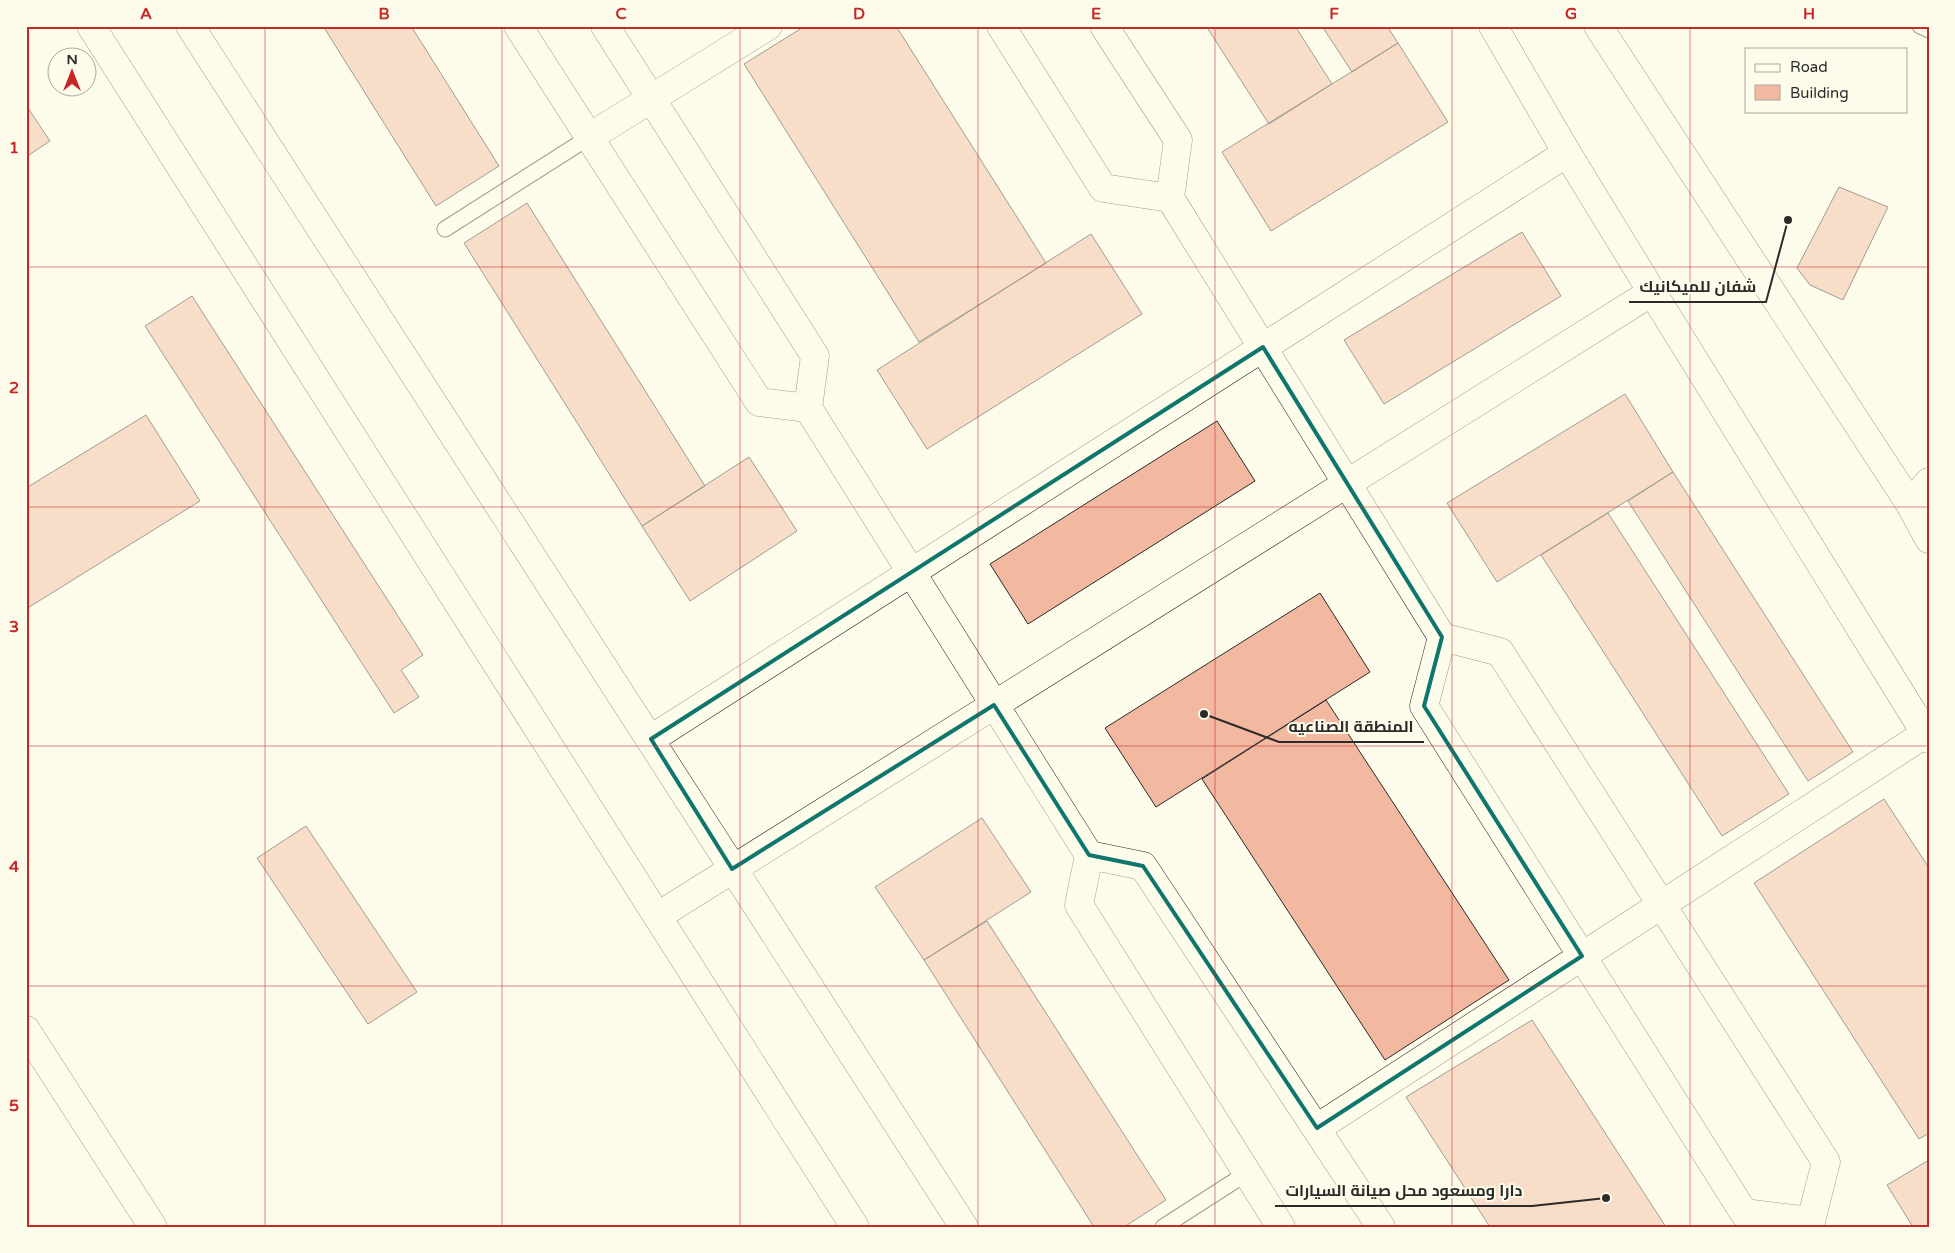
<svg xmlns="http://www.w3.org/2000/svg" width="1955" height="1253" viewBox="0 0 1955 1253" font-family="'Varela Round',Cairo,sans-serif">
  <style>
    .building { fill: #f2b8a0; stroke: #2b2b2b }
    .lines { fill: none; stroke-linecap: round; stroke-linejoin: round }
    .service-casing { stroke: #2b2b2b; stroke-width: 17 }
    .minor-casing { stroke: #2b2b2b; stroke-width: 29 }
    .secondary-casing { stroke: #2b2b2b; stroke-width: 29 }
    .service { stroke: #fdfbea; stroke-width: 15 }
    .minor { stroke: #fdfbea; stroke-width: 28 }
    .secondary { stroke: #fdfbea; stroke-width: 28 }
    .marked { fill: none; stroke: #0f766e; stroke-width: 4; stroke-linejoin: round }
    .grid { fill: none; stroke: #c62828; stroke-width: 1; stroke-opacity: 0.55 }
    .leader { fill: none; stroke: #2b2b2b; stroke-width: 2 }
    .callout-dot { fill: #2b2b2b; stroke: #fdfbea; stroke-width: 2 }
    .callout-label { font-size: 16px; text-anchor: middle; font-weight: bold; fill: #2b2b2b; stroke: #fdfbea; stroke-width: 4; stroke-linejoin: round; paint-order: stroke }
    .neatline { fill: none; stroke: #c62828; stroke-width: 2 }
    .grid-label { font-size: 16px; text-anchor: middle; font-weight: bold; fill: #c62828 }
  </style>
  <rect width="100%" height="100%" fill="#fdfbea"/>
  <path class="building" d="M323 26H411L499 166 436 206Z
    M805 26H896L1046 263 919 342 744 64Z
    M1206 26H1295L1332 84 1269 124Z
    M1322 26H1387L1398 43 1352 72Z
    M1398 43 1448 122 1271 231 1222 152Z
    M26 105 50 141 26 157Z
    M1839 187 1888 207 1843 300 1810 285 1797 268Z
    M527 203 705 486 642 526 464 243Z
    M1522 232 1561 296 1384 404 1344 340Z
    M1091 234 1142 314 927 449 877 370Z
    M192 296 423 655 401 670 419 697 394 713 145 326Z
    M1625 394 1673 472 1497 582 1447 503Z
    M146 415 200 501 26 609V488Z
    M1217 421 1255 481 1028 624 990 564Z
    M749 457 797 531 690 601 642 526Z
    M1673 472 1853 752 1808 781 1628 501Z
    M1608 513 1789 794 1722 836 1541 555Z
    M1320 593 1370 672 1156 807 1105 728Z
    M1326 700 1509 980 1385 1060 1202 779Z
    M1884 799 1929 868V1133L1919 1139 1754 883Z
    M982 818 1031 892 924 960 875 887Z
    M306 826 417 992 368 1024 257 858Z
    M987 921 1166 1200 1124 1227H1094L924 960Z
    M1532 1020 1666 1227H1490L1406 1097Z
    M1929 1160V1227H1913L1887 1185Z"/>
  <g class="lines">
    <defs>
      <path id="service" d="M1920 26 1929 30
        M445 229 588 138
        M1163 1227 1247 1173"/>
      <path id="minor" d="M518 26 759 402 808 408
        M605 26 815 356 808 408 1089 855 1079 905 1281 1227
        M1001 26 1103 188 1170 198
        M1104 26 1178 140 1170 198 1442 637
        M1493 26 1567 153 1652 292 1929 739
        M1598 26 1910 504 1929 539
        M588 138 768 26
        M1910 504 1929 482
        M1442 637 1500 652 1826 1162 1811 1221 1744 1213 1424 706Z
        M651 739 1567 153
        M1089 855 1143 866 1381 1227
        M658 916 1652 292
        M26 1030 153 1227
        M1317 1128 1925 734"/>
      <path id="secondary" d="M91 26 855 1227
        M190 26 964 1227"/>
    </defs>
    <use href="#service" class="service-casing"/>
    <use href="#minor" class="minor-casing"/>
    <use href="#secondary" class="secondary-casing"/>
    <use href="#service" class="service"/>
    <use href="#minor" class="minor"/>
    <use href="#secondary" class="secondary"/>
  </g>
  <path d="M0 0H1955V1253H0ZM1263 347 1442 637 1424 706 1582 956 1317 1128 1143 866 1089 855 994 705 732 869 651 739Z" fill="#fdfbea" fill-opacity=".55" fill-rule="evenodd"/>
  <path class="marked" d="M1263 347 1442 637 1424 706 1582 956 1317 1128 1143 866 1089 855 994 705 732 869 651 739Z"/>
  <path class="grid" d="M265 26V1227M502 26V1227M740 26V1227M978 26V1227M1215 26V1227M1452 26V1227M1690 26V1227M26 267H1929M26 507H1929M26 746H1929M26 986H1929"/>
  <path class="leader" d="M1788 220L1766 302H1629M1204 714L1279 742H1424M1606 1198L1532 1206H1275"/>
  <g class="callout-dot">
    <circle cx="1788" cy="220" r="5"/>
    <circle cx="1204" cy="714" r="5"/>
    <circle cx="1606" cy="1198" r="5"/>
  </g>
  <g class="callout-label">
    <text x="1698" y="292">شفان للميكانيك</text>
    <text x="1351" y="732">المنطقة الصناعيه</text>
    <text x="1404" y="1196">دارا ومسعود محل صيانة السيارات</text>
  </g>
  <rect width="1955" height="1253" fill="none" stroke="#fdfbea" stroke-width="55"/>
  <rect x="1745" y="48" width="162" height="65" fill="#fdfbea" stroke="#a9a89e"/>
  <rect x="1755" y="64" width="25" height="8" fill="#fdfbea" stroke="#a9a89e"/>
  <text x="1790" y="72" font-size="15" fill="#2b2b2b">Road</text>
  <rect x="1755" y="85" width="25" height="15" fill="#f2b8a0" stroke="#a9a89e"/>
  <text x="1790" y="98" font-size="15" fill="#2b2b2b">Building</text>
  <g transform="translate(72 72)"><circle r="24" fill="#fdfbea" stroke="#a9a89e"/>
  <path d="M0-4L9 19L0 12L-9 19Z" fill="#c62828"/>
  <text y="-8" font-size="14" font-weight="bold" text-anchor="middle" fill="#2b2b2b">N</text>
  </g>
  <rect x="28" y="28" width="1900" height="1198" class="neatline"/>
  <g class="grid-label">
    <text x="146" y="19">A</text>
    <text x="384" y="19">B</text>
    <text x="621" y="19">C</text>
    <text x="859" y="19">D</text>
    <text x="1096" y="19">E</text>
    <text x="1334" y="19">F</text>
    <text x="1571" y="19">G</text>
    <text x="1809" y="19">H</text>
    <text x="14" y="153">1</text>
    <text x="14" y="393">2</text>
    <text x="14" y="632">3</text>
    <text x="14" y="872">4</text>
    <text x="14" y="1111">5</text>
  </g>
</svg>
